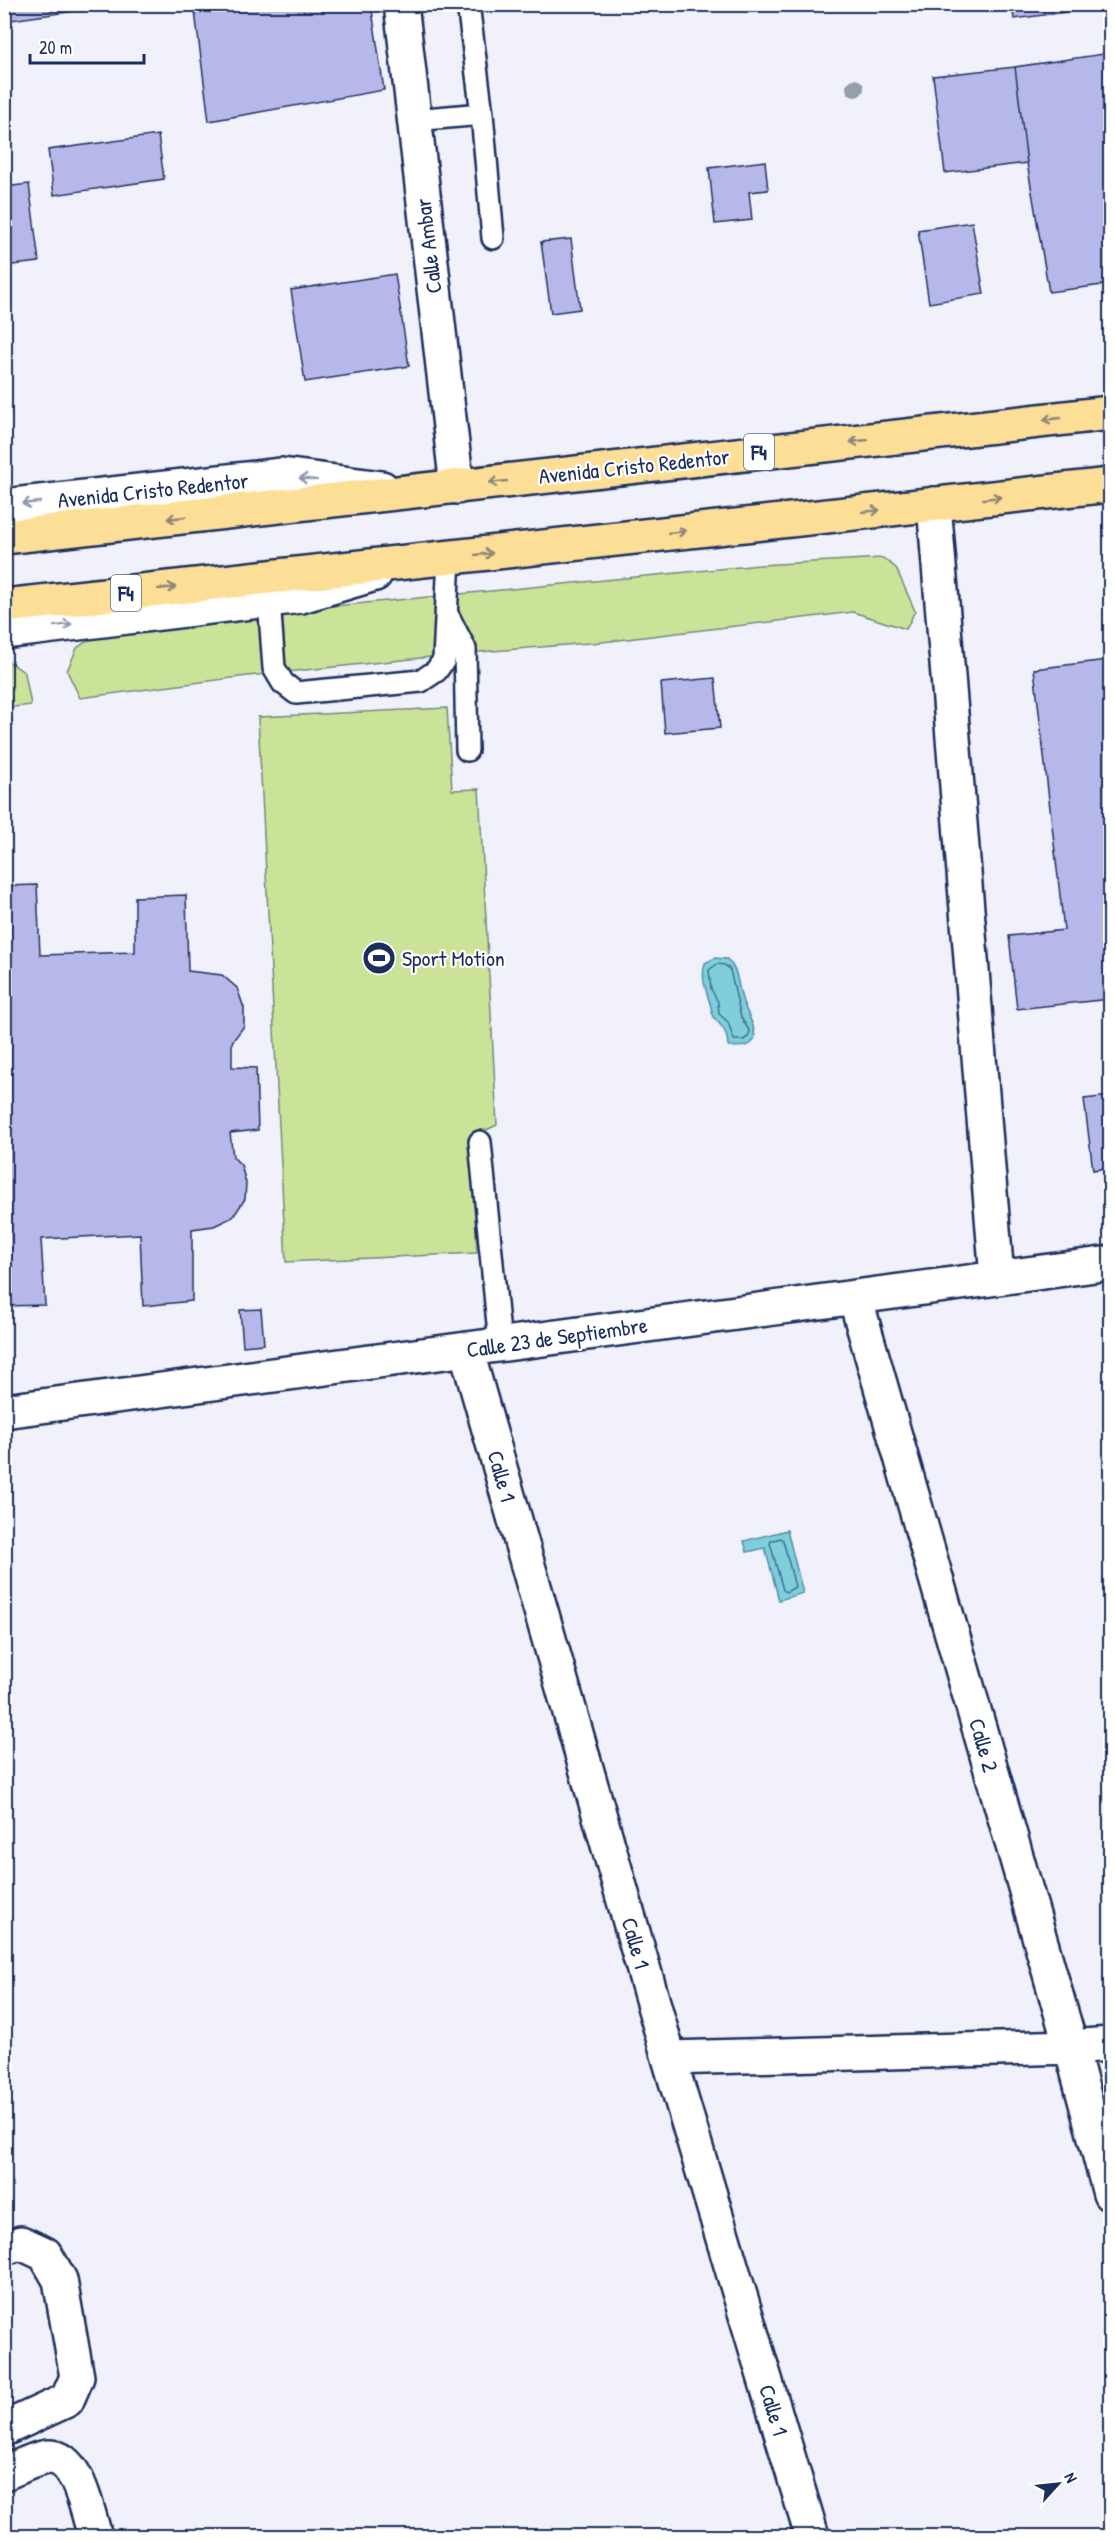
<svg xmlns="http://www.w3.org/2000/svg" width="1115" height="2541" viewBox="0 0 1115 2541" font-family="'Patrick Hand',sans-serif">
  <style>
    .green { fill: #cae399; stroke: #72897c; stroke-width: 1.5 }
    .water { fill: #7ecedb; stroke: #568ea9; stroke-width: 1.5 }
    .lines { fill: none; stroke-linecap: round; stroke-linejoin: round }
    .shore { stroke: #436f90; stroke-width: 1.5 }
    .building { fill: #b6b8ea; stroke: #1b2f5e; stroke-width: 1.5 }
    .service-casing { stroke: #1b2f5e; stroke-width: 26 }
    .minor-casing { stroke: #1b2f5e; stroke-width: 38 }
    .tertiary-casing { stroke: #1b2f5e; stroke-width: 38 }
    .secondary-casing { stroke: #1b2f5e; stroke-width: 38 }
    .trunk-casing { stroke: #1b2f5e; stroke-width: 38 }
    .service { stroke: #fff; stroke-width: 21 }
    .minor { stroke: #fff; stroke-width: 33 }
    .tertiary { stroke: #fff; stroke-width: 33 }
    .secondary { stroke: #fff; stroke-width: 33 }
    .trunk { stroke: #fdde96; stroke-width: 33 }
    .tree { fill: #939fad }
    .oneway { stroke: #8c867a }
    .oneway2 { stroke: #8d97ae }
    .labels { text-anchor: middle; dominant-baseline: central; stroke-width: 4.5; stroke-linejoin: round; paint-order: stroke }
    .shield { fill: #fff; stroke: #5f6d8e; stroke-width: 1.5 }
    .shield-label { font-size: 21px; font-weight: bold; fill: #1b2f5e }
    .street-label { font-size: 22px; fill: #1b2f5e; stroke: #fff }
    .poi-label { font-size: 22px; fill: #1b2f5e; stroke: #fff; text-anchor: start }
  </style>
  <rect width="100%" height="100%" fill="#f0f1fb"/>
  <filter id="ink" filterUnits="userSpaceOnUse"><feTurbulence type="fractalNoise" baseFrequency=".0167" numOctaves="2"/><feDisplacementMap in="SourceGraphic" scale="12" xChannelSelector="R" yChannelSelector="G"/><feConvolveMatrix kernelMatrix="1 2 1 2 8 2 1 2 1" color-interpolation-filters="sRGB"/></filter>
  <g filter="url(#ink)">
    <path class="green" d="M883 558 896 568 915 611 906 629 853 612 602 642 479 652 247 676 80 698 67 671 77 648 94 636 251 614 760 565Z
      M4 658 25 673 31 705 5 708Z
      M447 708 452 790 479 789 497 1125 471 1137 477 1253 286 1262 258 717Z"/>
    <path class="water" d="M715 958 727 959C739 971 737 983 742 999 748 1019 774 1052 728 1046 727 1031 723 1027 713 1017 711 999 699 982 705 963Z
      M787 1530 803 1593 779 1600 765 1548 747 1552 744 1541Z"/>
    <g class="lines">
      <path class="shore" d="M717 964 725 965 730 970 741 1017 750 1032 748 1037 743 1040H734L728 1022 719 1014 718 1002 711 989 709 970Z
        M780 1538 783 1540 795 1587 786 1592 783 1590 770 1543 771 1541Z"/>
    </g>
    <path class="building" d="M4 4H125L4 21Z
      M194 4H371L384 90 209 121Z
      M1012 4H1103V7L1014 19Z
      M1110 53V284L1049 292 1027 163 1015 67Z
      M1015 67 1027 163 945 173 933 76Z
      M158 135 164 179 54 195 48 150Z
      M765 161 768 190 749 192 752 220 715 224 709 168Z
      M29 184 39 262 4 266V187Z
      M972 222 984 294 929 303 918 230Z
      M571 239 580 309 551 313 541 242Z
      M395 274 409 366 305 382 291 290Z
      M1107 660H1110V999L1017 1009 1009 936 1064 930 1034 669Z
      M715 678 720 728 665 733 661 683Z
      M37 885 40 955 135 952V897L186 895 188 971 222 975 237 988 244 1008V1026L232 1042V1067L256 1068 258 1130 230 1133 233 1157 241 1165 246 1183 245 1199 233 1217 214 1226 192 1229V1301L143 1306 140 1234 41 1239 45 1305 4 1306V886Z
      M1110 1096V1167L1093 1170 1084 1099Z
      M261 1309 264 1344 243 1346 240 1310Z"/>
    <g class="lines">
      <defs>
        <path id="service" d="M482 114 493 238
          M414 120 482 114 468 4
          M269 600 274 668 283 683 296 693 421 681 436 671 444 660 449 557
          M447 614 465 649 467 750
          M480 1142 500 1344"/>
        <path id="minor" d="M934 504 997 1278
          M855 1297 1071 2047 1110 2194
          M466 1349 669 2058 812 2536
          M4 1411 1110 1263
          M669 2058 1071 2047 1110 2044
          M4 2248 21 2243 45 2254 60 2280 77 2377 67 2400 4 2429
          M4 2473C18 2468 35 2458 49 2457 78 2456 88 2514 95 2536"/>
        <path id="tertiary" d="M401 4 457 487"/>
        <path id="secondary" d="M4 506 282 475 382 488
          M4 632 301 596 375 574"/>
        <path id="trunk" d="M4 537 1110 413
          M4 606 1110 485"/>
      </defs>
      <use href="#service" class="service-casing"/>
      <use href="#minor" class="minor-casing"/>
      <use href="#tertiary" class="tertiary-casing"/>
      <use href="#secondary" class="secondary-casing"/>
      <use href="#trunk" class="trunk-casing"/>
      <use href="#service" class="service"/>
      <use href="#minor" class="minor"/>
      <use href="#tertiary" class="tertiary"/>
      <use href="#secondary" class="secondary"/>
      <use href="#trunk" class="trunk"/>
    </g>
    <circle class="tree" cx="855" cy="88" r="9"/>
    <defs><path id="oneway-shaft" d="M-6 0H5M1.5-3L5.5 0L1.5 3" fill="none" stroke-width="1.6" stroke-linecap="round" stroke-linejoin="round" transform="scale(1.5)"/></defs>
    <g class="oneway">
      <use href="#oneway-shaft" transform="translate(1052 419) rotate(174)"/>
      <use href="#oneway-shaft" transform="translate(859 441) rotate(174)"/>
      <use href="#oneway-shaft" transform="translate(498 482) rotate(174)"/>
      <use href="#oneway-shaft" transform="translate(992 498) rotate(-6)"/>
      <use href="#oneway-shaft" transform="translate(871 511) rotate(-6)"/>
      <use href="#oneway-shaft" transform="translate(176 518) rotate(174)"/>
      <use href="#oneway-shaft" transform="translate(677 532) rotate(-6)"/>
      <use href="#oneway-shaft" transform="translate(484 554) rotate(-6)"/>
      <use href="#oneway-shaft" transform="translate(167 588) rotate(-6)"/>
    </g>
    <g class="oneway2">
      <use href="#oneway-shaft" transform="translate(308 479) rotate(-173)"/>
      <use href="#oneway-shaft" transform="translate(31 503) rotate(174)"/>
      <use href="#oneway-shaft" transform="translate(63 625) rotate(-7)"/>
    </g>
  </g>
  <defs>
    <symbol id="stadium-disc" viewBox="-11 -11 22 22"><circle r="9.5" fill="#1b2f5e" stroke="#fff"/><path d="M0-5a6.5 5 0 1 0 0 10a6.5 5 0 1 0 0-10ZM-3.5-1.8h7v3.6h-7Z" fill="#fff"/></symbol>
  </defs>
  <g fill-rule="evenodd">
    <use href="#stadium-disc" x="360" y="939" width="38" height="38"/>
  </g>
  <g class="labels">
    <g class="shield">
      <rect x="744" y="434" width="30" height="36" rx="4.5"/>
      <rect x="111" y="575" width="30" height="36" rx="4.5"/>
    </g>
    <g class="shield-label">
      <text x="759" y="452">F4</text>
      <text x="126" y="593">F4</text>
    </g>
    <g class="street-label">
      <text transform="translate(428 246) rotate(-97)">Calle Ambar</text>
      <text transform="translate(634 466) rotate(-6)">Avenida Cristo Redentor</text>
      <text transform="translate(153 490) rotate(-6)">Avenida Cristo Redentor</text>
      <text transform="translate(557 1337) rotate(-8)">Calle 23 de Septiembre</text>
      <text transform="translate(502 1476) rotate(74)">Calle 1</text>
      <text transform="translate(984 1745) rotate(74)">Calle 2</text>
      <text transform="translate(636 1943) rotate(74)">Calle 1</text>
      <text transform="translate(774 2410) rotate(73)">Calle 1</text>
    </g>
    <g class="poi-label">
      <text x="402" y="958">Sport Motion</text>
    </g>
  </g>
  <rect width="1115" height="2541" fill="none" stroke="#fff" stroke-width="24"/>
  <rect x="12" y="12" width="1091" height="2517" fill="none" stroke="#1b2f5e" stroke-width="2" filter="url(#ink)"/>
  <g transform="translate(1058 2484) rotate(63)" stroke="#ffffff" stroke-width="4.5" paint-order="stroke">
  <path d="M0-4.5L10 22L0 15L-10 22Z" fill="#1b2f5e"/>
  <text y="-9" font-size="16" font-weight="bold" text-anchor="middle" fill="#1b2f5e">N</text>
  </g>
  <path d="M30 54v9h114v-9" fill="none" stroke="#1b2f5e" stroke-width="3"/>
  <text x="39" y="54" font-size="18" fill="#1b2f5e" stroke="#ffffff" stroke-width="4.5" paint-order="stroke">20 m</text>
</svg>
